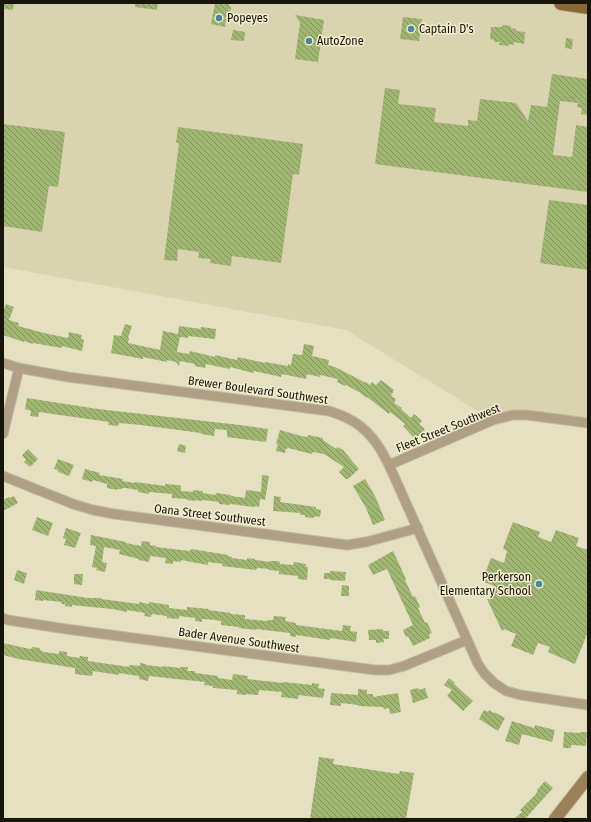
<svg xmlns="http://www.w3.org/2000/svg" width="591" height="822" viewBox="0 0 591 822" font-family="'Fira Sans Condensed',sans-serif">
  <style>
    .built { fill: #dad3af }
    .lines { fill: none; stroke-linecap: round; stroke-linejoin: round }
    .stream { stroke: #98d19c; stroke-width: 2.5 }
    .building { fill: url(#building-back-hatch) }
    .street-casing { stroke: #c0bca0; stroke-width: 11 }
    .secondary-casing { stroke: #c0bca0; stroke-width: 14 }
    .primary-casing { stroke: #c0bca0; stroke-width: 16 }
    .street { stroke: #b19f85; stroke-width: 9 }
    .secondary { stroke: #9b7f58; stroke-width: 12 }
    .primary { stroke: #8a6836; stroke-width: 14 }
    .poi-dot { fill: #468899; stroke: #f2edce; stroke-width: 1.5 }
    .labels { text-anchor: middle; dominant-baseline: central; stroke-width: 3; stroke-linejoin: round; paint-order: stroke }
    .poi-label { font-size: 12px; fill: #18160c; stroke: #f2edce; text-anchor: start }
    .street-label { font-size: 12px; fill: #18160c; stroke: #f2edce }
  </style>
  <defs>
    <pattern id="building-back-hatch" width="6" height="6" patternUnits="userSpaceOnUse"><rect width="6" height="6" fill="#a1b672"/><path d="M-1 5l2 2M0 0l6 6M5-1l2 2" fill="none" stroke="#82935c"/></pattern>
  </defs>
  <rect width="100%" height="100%" fill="#e5e0c1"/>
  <path class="built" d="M3 3H588V423L544 418 494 421 346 330 3 267Z"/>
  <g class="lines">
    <path class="stream" d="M3 818 4 819"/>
  </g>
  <path class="building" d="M3 3H14L13 10 3 9Z
    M135 3H158L157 10 135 7Z
    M215 3H229V6L231 7 230 14 227 13 225 27 211 24Z
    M295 15 324 20 318 62 295 59 300 23Z
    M403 17 422 19 419 41 400 39Z
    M502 25 511 26V28L516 29V31L525 32 524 44 514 42V45L509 44V46L499 45 500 42H494V40L490 39 491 27H502Z
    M233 30 245 32 244 41 231 40Z
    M566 38 573 39 572 49 565 48Z
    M552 74 588 79V115L581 114 582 108 577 107 578 103 560 101 553 155 572 157 576 125 588 127V192L375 164 385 88 400 90 398 104 436 108 434 122 468 126V120L477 121 480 99 516 103 528 121 531 105 547 107Z
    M3 124 65 132 58 187 49 186 42 232 3 226Z
    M178 127 303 144 299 175 293 174 281 263 232 256 231 266 210 263 211 259 198 258 199 252 178 249 177 261 164 260 179 143H176Z
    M549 200 588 205V270L540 263Z
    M6 304 14 307 9 320 19 323 18 326 44 333 68 338 69 332 82 335 81 339 84 340 82 351 62 346V348L33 343V344L24 341V342L3 335V312Z
    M125 324 132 326 128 338H129L128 343 160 350 163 331 178 334 179 326 201 329V327L216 329 215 339 188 336V338L180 337 177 352 189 354 190 351 215 357V355L237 360 238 357 265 363V362L288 366V364L291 365 293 354 302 355 304 344 314 346 312 356 329 360 328 365 335 367 366 383V382L370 385 372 382 376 385 381 380 394 390 391 396 396 399 394 403 402 408 401 409 411 418 414 414 422 421 419 424 425 429 415 439 403 426 405 424 399 419 390 412 389 414 367 397V398L359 392 346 385 345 386 337 382 338 379 320 375V377L307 374 306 379 282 374 281 377 254 371 253 373 230 367V369L206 364 205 368 195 366V364L180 361 179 366 176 362 167 360V362L143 357V359L111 353 114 335 121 336Z
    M27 398 98 409 240 425 268 429 266 442 227 437V430L215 429 214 436 201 434V433L141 425 119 423 118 426 108 425 109 422 39 412 38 417 30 416 31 411 25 409Z
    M280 430 301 436 307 437 308 435 323 438V440L336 449 337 447 343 450 359 469 348 479H346L339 472 344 467 324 454 313 452 312 454 288 448 287 449 286 448 285 453 276 451 278 444H276Z
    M179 444 186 446 185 453 177 451Z
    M28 449 38 459 30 467 24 462 26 460 22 455Z
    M58 459 74 465 69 476 58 472V470L54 469Z
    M85 469 100 473 99 475 123 479 122 481 135 483V482L165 486V484L178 485 181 486V491L193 492V490L203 491V493L215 495 216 493 231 495V496L245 498 246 490 261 492 262 475 269 476 265 500 260 499 259 507 255 506 254 507 230 504 229 505 219 504V502L203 500 202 501 195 500V501L187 500V499L172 498V494L149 492V494L138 492V490L126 488H122V489H117V490L107 488V484L93 480 92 482 82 479Z
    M365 479 375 496 385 520 373 525 366 508 353 486Z
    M14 496 18 503 3 511V500L9 497 10 498Z
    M274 496 281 497 280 502 316 507V509L321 510 320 517 316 516 315 517 312 518 305 517V515H300V513L273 511Z
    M37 517 53 523 48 536 32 530Z
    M513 522 540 532 538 537 551 542 556 530 579 538 576 546 588 550V632L575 664 548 652 550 647 538 643 533 655 511 646 516 634 504 629 502 631 487 599 490 598 494 586 482 581 491 558 504 563 507 551 503 548Z
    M66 528 81 533 75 548 64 545 66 539 63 538Z
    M91 535 126 542V543L141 546 142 541 150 542V545L156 546V547L190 551 191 549 228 555V556L232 557V558L247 560V558L255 559V560L270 562V561H277L280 562V564L293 565 294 562 306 564V567H308L307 580 298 579V576L279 574V571L269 570V569L257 568 256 570 222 566 223 564 208 562V565L181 560V562L173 561V564L165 563 166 558 150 556 149 562 139 560V559L119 554 120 550 104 547 102 562 107 563 105 572 96 570 97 568 92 567 96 546 90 545Z
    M393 551 406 579 405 580 413 597 415 596 420 607 418 608 425 623 427 622 432 633 429 634 430 638 413 646 408 636 406 637 403 630 413 625 387 569 373 575 368 565Z
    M17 570 27 573 24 584 14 580Z
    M330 571 346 572 345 581 330 580V579H324V573H330Z
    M74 574H83L82 585 74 584Z
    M342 585 349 586V596H341Z
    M36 590 88 598H101V599L139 604V602L149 604V602L169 605V608L187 610V607L209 609 208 610 231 613 230 614 245 615V619L267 621 268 620H273L274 616 286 617 285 621 296 623V625L342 631 343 625 351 626 350 631 357 632 356 642 330 638V640L296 635V637L290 636V633L256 629V630L239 628V627L221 625V621L215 620 202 619V622L195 621V618L179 616V619L167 618V616L152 614 151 617 144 616 145 613 127 610V612L112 609 72 605V607L65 606V604H61L62 602 43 600V601L35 600Z
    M383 629V631H389V639H383L384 642 376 643V640H369L368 630Z
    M3 643 25 648 31 649 32 647 40 648V650L44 652 59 654V651L67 652V656L79 658 80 656 88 657V661L129 667V665L140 666V663L146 664V665L163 667V666L180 668V667H188L187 671H195V673L218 676V678L232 680 233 674 248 676 247 679 283 683V682L312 685V683L319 684 318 688 325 689 323 698 299 695 298 699 281 697 282 692 259 690 258 695 246 694V695L237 694V690L213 688V686L204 685 205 682 149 676 148 681 139 679V676L119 673V675L93 671 92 676 75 674V668L19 659 3 655Z
    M449 678 455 683 454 684 473 701 463 711 447 696 452 690 444 685Z
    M418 688 419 690 425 688 428 698 413 703 410 690Z
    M358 689 367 690V694H373V697L398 693 401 712 390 714 389 708 384 709 383 707 358 706V705L341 703V706L330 705 331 693 358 695Z
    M484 710 488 712 489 710 494 713V712L505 718 498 731 479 719Z
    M512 721 534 728 535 725 555 730 552 742 522 734 519 745 505 741Z
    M564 732 580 733V732H587L586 746 571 745V748H563Z
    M319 757 334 759 333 764 399 774 400 771 414 773 406 819H310Z
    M545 781 553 788 525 819H514L522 812 520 810 536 794 538 790H537Z"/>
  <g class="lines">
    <defs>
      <path id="street" d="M3 363 19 368 68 377 329 411C335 413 341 415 347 418 368 428 379 445 389 465L478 664 484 673 494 683 506 691 521 695 588 705
        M3 434 19 368
        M389 465 493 420 513 415H527L588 423
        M3 476 73 504 93 510 114 514 347 545 366 542 418 528
        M3 618 8 620 66 629 375 670H389L404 666 467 640"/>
      <path id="secondary" d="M555 819 588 777"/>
      <path id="primary" d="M561 3 588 7"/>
    </defs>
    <use href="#street" class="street-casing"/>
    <use href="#secondary" class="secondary-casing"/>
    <use href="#primary" class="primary-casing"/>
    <use href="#street" class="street"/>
    <use href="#secondary" class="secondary"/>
    <use href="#primary" class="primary"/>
  </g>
  <g class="poi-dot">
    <circle cx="219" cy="18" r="4"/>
    <circle cx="411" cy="29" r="4"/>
    <circle cx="309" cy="41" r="4"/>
    <circle cx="539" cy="584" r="4"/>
  </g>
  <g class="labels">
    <g class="poi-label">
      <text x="227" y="18">Popeyes</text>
      <text x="419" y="29">Captain D's</text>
      <text x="317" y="41">AutoZone</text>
      <text x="531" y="577" text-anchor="end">Perkerson<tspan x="531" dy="14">Elementary School</tspan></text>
    </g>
    <g class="street-label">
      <text transform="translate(258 390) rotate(8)">Brewer Boulevard Southwest</text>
      <text transform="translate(448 428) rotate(-22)">Fleet Street Southwest</text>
      <text transform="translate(210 515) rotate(7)">Oana Street Southwest</text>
      <text transform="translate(239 640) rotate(8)">Bader Avenue Southwest</text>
    </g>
  </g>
  <rect width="591" height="822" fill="none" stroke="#18160c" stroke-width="8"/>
</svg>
